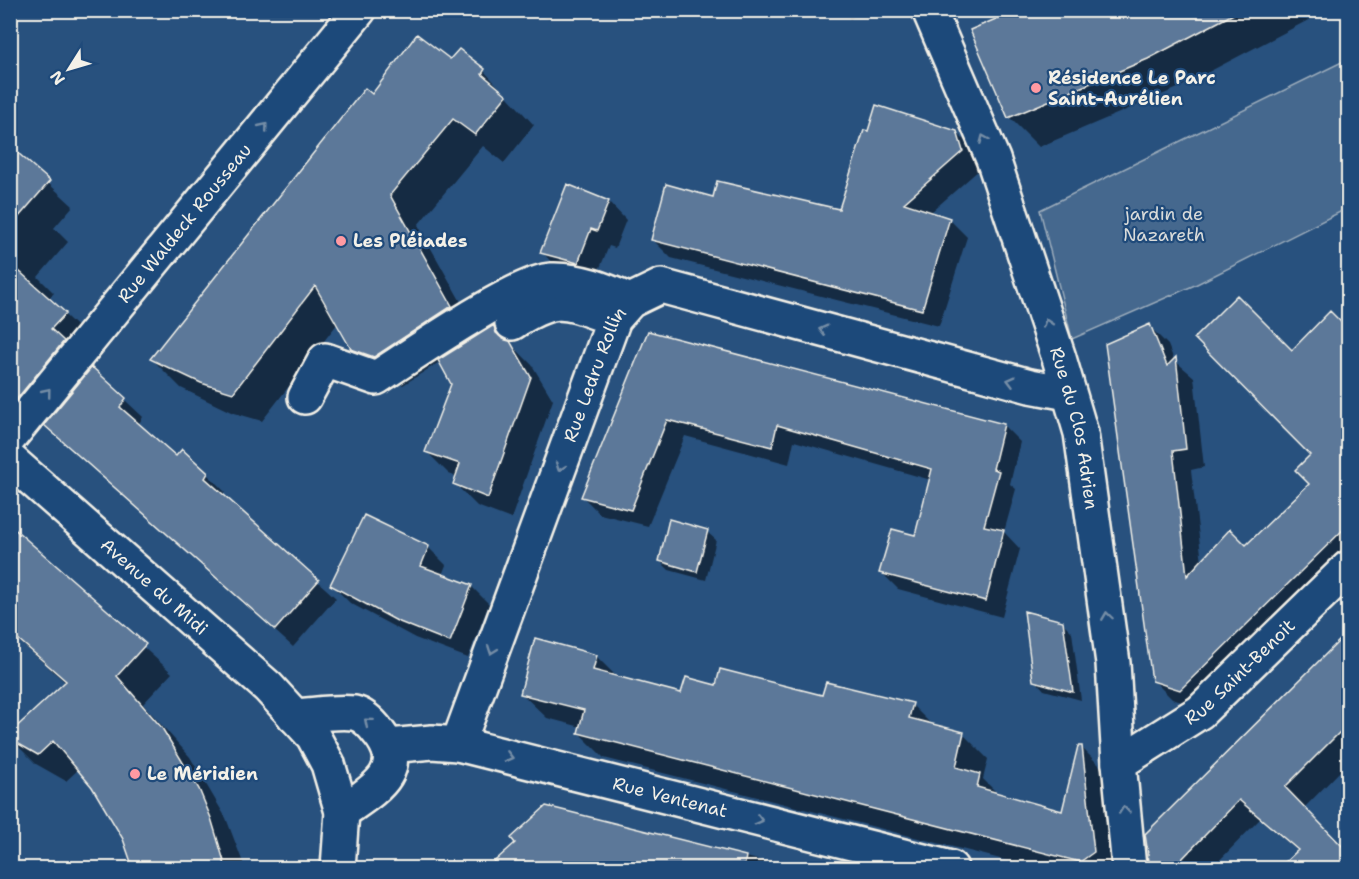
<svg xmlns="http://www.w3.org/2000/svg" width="1359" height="879" viewBox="0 0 1359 879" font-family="'Shantell Sans',sans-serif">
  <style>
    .green { fill: #45688e; stroke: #9cacbb; stroke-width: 1.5 }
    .shadow { fill: #0007 }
    .building { fill: #5b7899; stroke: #f4f1e8; stroke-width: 1.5 }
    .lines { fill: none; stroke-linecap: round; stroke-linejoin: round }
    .minor-casing { stroke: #f4f1e8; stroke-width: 38 }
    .minor { stroke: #1f4a7a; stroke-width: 33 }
    .oneway { stroke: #748da6 }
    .poi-dot { fill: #ff9aa2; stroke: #1f4a7a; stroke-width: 2 }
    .labels { text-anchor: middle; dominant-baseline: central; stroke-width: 4.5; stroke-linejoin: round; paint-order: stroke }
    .poi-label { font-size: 18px; font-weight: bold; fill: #f4f1e8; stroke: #1f4a7a; text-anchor: start }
    .park-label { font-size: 18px; fill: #dadcda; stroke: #1f4a7a }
    .street-label { font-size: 18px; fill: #f4f1e8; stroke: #1f4a7a }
  </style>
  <rect width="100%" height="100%" fill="#28517e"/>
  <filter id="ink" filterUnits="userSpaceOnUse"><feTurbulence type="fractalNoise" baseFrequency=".0167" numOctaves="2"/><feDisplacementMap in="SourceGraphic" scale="12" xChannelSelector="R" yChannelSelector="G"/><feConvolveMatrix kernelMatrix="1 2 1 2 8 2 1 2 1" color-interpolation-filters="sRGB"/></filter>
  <g filter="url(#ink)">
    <path class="green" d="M1348 59V208L1195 285 1072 339 1040 210Z"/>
    <path class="shadow" d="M525 10H551L549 19Z
      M807 10H825L813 17Z
      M841 10H867L850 19Z
      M1006 10H1313L1316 16 1178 88 1039 147 1009 117 1008 16Z
      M459 51 484 71 534 125 504 163 483 146 418 225 480 336 494 327 532 365 553 400 511 519 477 506 454 483 457 477 449 474 427 452 453 384 441 361 403 385 382 378 353 349 338 323 262 421 231 412 181 388 152 359 372 96 450 61Z
      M956 132 974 150 980 169 930 213 949 219 967 237 939 326 671 258 653 240 714 199 840 211Z
      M10 148 73 206 54 228 68 242 38 277 54 293 48 299 89 338 41 423 10 396Z
      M568 186 609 202 626 220 615 248 609 246 595 280 559 270 542 252Z
      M1330 313 1348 331V561L1200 708 1172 699 1153 680 1149 326 1168 345 1174 360 1194 377 1204 467 1191 470 1202 562 1246 547 1311 484 1312 455 1292 352Z
      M648 333 1003 425 1020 442 1010 484 1016 489 1004 532 1020 549 1002 617 898 589 881 572 916 537 931 480 794 441 789 464 685 436 648 526 600 514 583 497Z
      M92 369 143 417 138 425 176 458 207 474 225 492 222 495 336 598 293 647 64 442Z
      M10 527 172 673 143 704 190 757 226 818 245 868H135L125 838 93 786 79 769 66 781 36 764 10 738 66 683 10 633Z
      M707 532 716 540 706 580 669 570 660 561Z
      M428 547 446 565 442 575 472 587 489 604 468 658 415 638 350 603 332 585Z
      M1063 623 1072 632 1081 700 1044 690 1035 680Z
      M1348 635V763L1304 808 1348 853V868H1281L1298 851 1260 819 1212 868H1151L1146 835Z
      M596 656 618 678 682 695 718 687 912 705 933 726 963 734 988 759 983 779 999 795 1063 813 1082 748 1107 773 1117 868H1036L604 758 579 733 581 727 547 718 522 694Z
      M547 807 790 868H498Z"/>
    <path class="building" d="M1017 10H1241L1148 59 1008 118 970 30Z
      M417 34 450 59 459 49 485 69 482 74 507 95 475 135 453 119 390 195 452 306 374 357 351 349 315 286 233 393 201 383 150 359 365 88 372 94Z
      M876 105 957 131 963 151 904 203 950 218 922 310 651 240 666 184 713 197 717 181 839 209 864 130 868 131Z
      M10 146 50 181 10 227Z
      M567 184 609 201 597 231 591 229 578 263 540 253Z
      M10 263 66 313 51 329 64 341 16 400 10 395Z
      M1237 295 1292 350 1330 311 1348 329V525L1180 690 1152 681 1105 344 1150 324 1167 366 1176 357 1186 449 1173 451 1187 576 1230 529 1246 545 1309 484 1295 470 1310 455 1194 338Z
      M494 325 496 333 510 341 531 377 488 498 453 484 460 464 425 452 451 384 438 360Z
      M648 331 1004 424 993 469 999 471 984 526 1004 530 986 601 879 573 892 529 915 535 932 469 777 425 772 447 667 420 631 510 581 497Z
      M92 367 126 398 120 407 176 456 182 449 208 473 205 478 319 580 275 630 44 425Z
      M364 515 429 546 421 566 472 585 450 642 397 621 330 585Z
      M669 519 708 530 697 572 659 561Z
      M10 525 146 644 117 676 162 728 199 789 211 818 226 868H133L123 839 92 787 53 741 38 755 10 739V733L66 681 10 632Z
      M1024 611 1063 621 1073 692 1033 681Z
      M1348 632V724L1285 787 1348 852V868H1279L1298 850 1239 800 1176 865 1167 868H1150L1145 834Z
      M535 638 597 655 593 670 681 693 686 677 716 685 720 669 822 695 826 682 913 703 909 718 964 732 956 767 980 774 977 787 1062 811 1078 746H1082L1094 852 1080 862 578 733 584 710 520 694Z
      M546 806 746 856 744 868H487L515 843 511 838Z"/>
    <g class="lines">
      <defs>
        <g id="minor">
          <path id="s1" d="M929 10 993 159 1059 358 1081 433 1113 663 1119 763 1129 868"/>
          <path d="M512 323C558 293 566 302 614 319"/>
          <path d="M305 397 325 360 376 378C409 357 518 281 551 280 580 279 605 290 630 301"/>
          <path id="s2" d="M10 437 359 10"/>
          <path id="s3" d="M10 460 268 687 313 736 328 764 342 812 338 868"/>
          <path d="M294 716C313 715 335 711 354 713 364 715 373 725 379 733 410 772 371 791 342 812"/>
          <path id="s4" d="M458 744 614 319 630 301 661 286 1030 386 1068 393"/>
          <path id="s5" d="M389 746 432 742 458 744 951 868"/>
          <path id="s6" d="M1119 763 1200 712 1348 568"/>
        </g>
      </defs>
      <use href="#minor" class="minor-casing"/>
      <use href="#minor" class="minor"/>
    </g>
    <defs><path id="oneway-chevron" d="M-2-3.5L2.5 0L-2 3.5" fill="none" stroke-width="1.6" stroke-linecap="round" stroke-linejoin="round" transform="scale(1.5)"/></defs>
    <g class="oneway">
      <use href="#oneway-chevron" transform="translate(264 127) rotate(-51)"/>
      <use href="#oneway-chevron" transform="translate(984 139) rotate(-113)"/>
      <use href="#oneway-chevron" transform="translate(1047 323) rotate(-108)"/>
      <use href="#oneway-chevron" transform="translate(823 330) rotate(-165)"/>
      <use href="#oneway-chevron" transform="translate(1011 381) rotate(-165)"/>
      <use href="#oneway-chevron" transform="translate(47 392) rotate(-51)"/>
      <use href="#oneway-chevron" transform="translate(560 467) rotate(110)"/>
      <use href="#oneway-chevron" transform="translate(1107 616) rotate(-98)"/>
      <use href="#oneway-chevron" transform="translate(492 650) rotate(110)"/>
      <use href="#oneway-chevron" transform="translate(368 722) rotate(-140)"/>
      <use href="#oneway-chevron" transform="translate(509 757) rotate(14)"/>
      <use href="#oneway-chevron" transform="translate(1124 810) rotate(-96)"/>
      <use href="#oneway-chevron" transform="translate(759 820) rotate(14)"/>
    </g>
  </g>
  <g class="poi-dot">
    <circle cx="1036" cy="88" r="6"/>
    <circle cx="341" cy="241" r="6"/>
    <circle cx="135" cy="774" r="6"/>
  </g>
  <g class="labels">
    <g class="poi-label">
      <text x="1048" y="78">Résidence Le Parc<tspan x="1048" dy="21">Saint-Aurélien</tspan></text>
      <text x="353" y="241">Les Pléiades</text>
      <text x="147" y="774">Le Méridien</text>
    </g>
    <g class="park-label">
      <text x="1164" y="214">jardin de<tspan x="1164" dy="21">Nazareth</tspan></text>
    </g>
    <g class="street-label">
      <text stroke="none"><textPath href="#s2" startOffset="276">Rue Waldeck Rousseau</textPath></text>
      <text stroke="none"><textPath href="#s4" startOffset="394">Rue Ledru Rollin</textPath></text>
      <text stroke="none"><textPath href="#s1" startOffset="444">Rue du Clos Adrien</textPath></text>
      <text stroke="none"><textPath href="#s3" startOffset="192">Avenue du Midi</textPath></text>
      <text stroke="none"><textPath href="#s6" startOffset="152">Rue Saint-Benoit</textPath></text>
      <text stroke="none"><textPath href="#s5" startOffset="288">Rue Ventenat</textPath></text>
    </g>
  </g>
  <rect width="1359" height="879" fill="none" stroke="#1f4a7a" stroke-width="36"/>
  <rect x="18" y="18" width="1323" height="843" fill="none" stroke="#f4f1e8" stroke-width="2" filter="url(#ink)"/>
  <g transform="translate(69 69) rotate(233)" stroke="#1f4a7a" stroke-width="4.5" paint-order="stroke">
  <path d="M0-4.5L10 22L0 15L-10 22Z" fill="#f4f1e8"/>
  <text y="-9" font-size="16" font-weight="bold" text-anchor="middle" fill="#f4f1e8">N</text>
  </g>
</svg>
